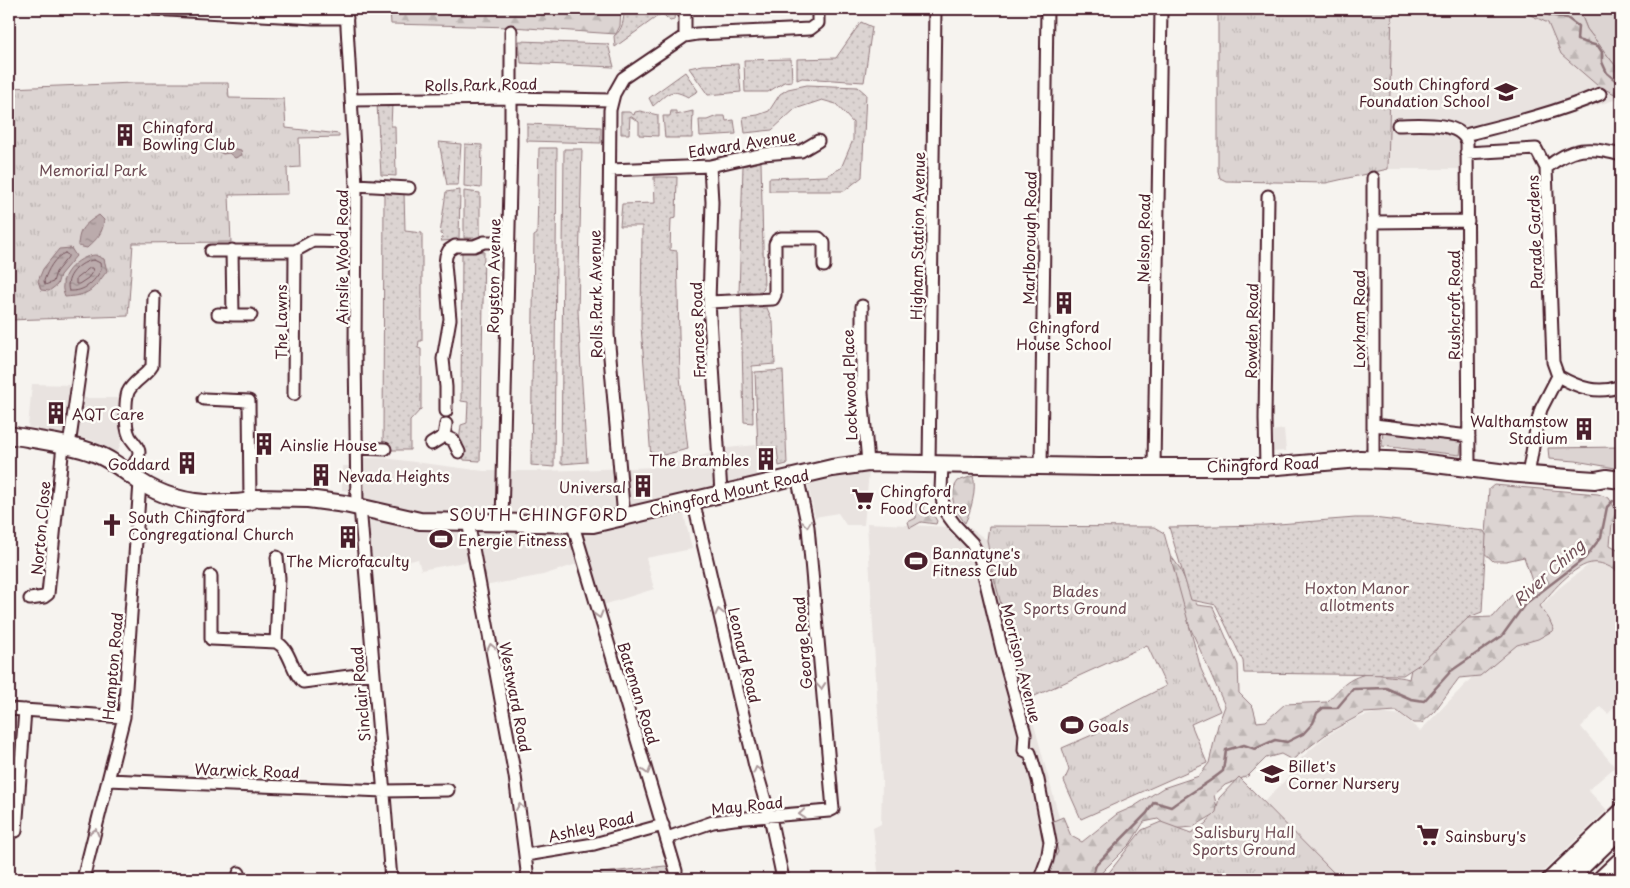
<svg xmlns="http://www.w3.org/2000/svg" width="1630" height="888" viewBox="0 0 1630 888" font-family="'Playpen Sans',sans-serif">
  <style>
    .built { fill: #e9e3e0 }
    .grass { fill: #dcd4d2; stroke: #937a7e }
    .forest { fill: url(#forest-firs); stroke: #937a7e }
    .park { fill: url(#park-tufts); stroke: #937a7e }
    .garden { fill: url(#garden-dots); stroke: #937a7e }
    .water { fill: url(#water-ripples); stroke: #8e7378 }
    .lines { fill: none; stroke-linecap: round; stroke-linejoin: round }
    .shore { stroke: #77575f; stroke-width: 1 }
    .stream { stroke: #8e7378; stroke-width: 2.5 }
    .street-casing { stroke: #4a1f2b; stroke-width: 15 }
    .primary-casing { stroke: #4a1f2b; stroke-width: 20 }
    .highway-casing { stroke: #4a1f2b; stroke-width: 24 }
    .street { stroke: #fdfcf7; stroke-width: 11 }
    .primary { stroke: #fdfcf7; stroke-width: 16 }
    .highway { stroke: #fdfcf7; stroke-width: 20 }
    .oneway { stroke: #ac999b }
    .labels { text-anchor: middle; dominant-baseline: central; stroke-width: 5; stroke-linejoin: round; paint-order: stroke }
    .poi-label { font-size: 15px; fill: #4a1f2b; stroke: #fdfcf7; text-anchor: start }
    .street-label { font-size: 15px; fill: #4a1f2b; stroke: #fdfcf7 }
    .park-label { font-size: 15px; fill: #6e4c55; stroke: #fdfcf7 }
    .neighbourhood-label { font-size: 16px; letter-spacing: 1px; fill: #4a1f2b; stroke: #fdfcf7 }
    .water-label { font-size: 16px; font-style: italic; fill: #725058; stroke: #fdfcf7 }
  </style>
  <defs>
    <pattern id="forest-firs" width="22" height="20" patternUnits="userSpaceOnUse" patternTransform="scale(1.25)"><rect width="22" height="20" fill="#dcd4d2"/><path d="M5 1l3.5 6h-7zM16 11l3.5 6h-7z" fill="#beb6b4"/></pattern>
    <pattern id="park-tufts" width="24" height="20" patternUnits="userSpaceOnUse" patternTransform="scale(1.25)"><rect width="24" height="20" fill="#dcd4d2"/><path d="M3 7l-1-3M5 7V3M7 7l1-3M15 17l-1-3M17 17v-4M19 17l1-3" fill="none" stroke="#beb6b4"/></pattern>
    <pattern id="garden-dots" width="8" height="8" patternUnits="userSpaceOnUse" patternTransform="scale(1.25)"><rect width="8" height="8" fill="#dcd4d2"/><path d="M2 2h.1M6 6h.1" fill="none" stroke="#beb6b4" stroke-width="1.8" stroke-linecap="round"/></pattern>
    <pattern id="water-ripples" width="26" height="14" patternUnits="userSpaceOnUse" patternTransform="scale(1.25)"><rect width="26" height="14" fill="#bbabac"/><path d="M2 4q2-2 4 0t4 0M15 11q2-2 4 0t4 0" fill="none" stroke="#9a8b8c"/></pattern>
  </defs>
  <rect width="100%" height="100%" fill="#f6f3ef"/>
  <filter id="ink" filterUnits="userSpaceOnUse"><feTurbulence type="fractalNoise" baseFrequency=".02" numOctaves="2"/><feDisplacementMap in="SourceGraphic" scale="10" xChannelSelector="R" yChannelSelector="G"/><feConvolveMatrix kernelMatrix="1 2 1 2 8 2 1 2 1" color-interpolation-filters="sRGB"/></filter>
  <g filter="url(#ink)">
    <path class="built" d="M1392 9H1534L1621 87V98L1494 136 1459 143V169H1388Z
      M32 384 75 385 79 398H124L123 437 117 453 91 440 28 427Z
      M1284 429 1286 451 1272 452V431Z
      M756 445 758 477 679 493 692 549 646 558 654 589 600 606 580 563 543 575 474 588 469 561 421 570 418 559 396 565 371 568 368 529 363 493 342 490V466H352L363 458H384L484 471H543L658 467 691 459 727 448Z
      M859 472H869L864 525H846L838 513 815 517 807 481 833 475Z
      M867 523 970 528 987 540 992 570 1071 861 1066 879H879L873 828 881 824 882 782Z
      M1621 562V700L1608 714 1600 707 1581 727 1615 767 1588 790 1607 810 1535 879H1340L1264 802 1295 770 1292 766 1326 736 1357 718 1379 712 1401 715 1420 731 1559 588 1591 563Z"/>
    <path class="grass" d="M1579 9H1621V73L1587 29Z
      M1383 428 1462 437 1460 455 1382 446Z
      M1621 447V469L1576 461 1549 459 1548 448Z"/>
    <path class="forest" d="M390 9H621L620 26 616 34 512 27 391 24Z
      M1517 9H1579L1587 29 1621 73V97L1598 86 1561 54 1548 23Z
      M973 476C977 488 971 511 965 523 955 510 947 496 958 481Z
      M1494 485 1598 494 1609 498 1617 512 1612 524 1610 545 1619 550 1621 556V573C1615 570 1606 564 1599 563 1578 559 1552 591 1540 606L1549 619 1554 630 1538 639 1517 645 1480 676 1459 678 1434 712 1422 723H1413L1397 711 1364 713 1329 732 1292 760 1281 754 1266 758 1248 776 1225 785 1214 795 1218 812 1193 827 1170 829 1158 819 1144 822 1130 844 1103 871 1099 879H1044L1058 852 1051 822 1063 817 1071 836 1082 842 1117 814 1133 807 1163 788 1199 776 1209 763 1218 725 1225 706 1189 625 1177 591 1171 556 1179 567 1197 605 1213 607 1238 665 1239 693 1253 707 1257 722 1266 721 1285 704 1327 702C1344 684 1348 678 1373 672 1384 678 1397 675 1409 679L1412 664 1420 648 1435 651 1456 626 1467 618 1493 617 1512 595 1527 591 1532 581 1524 557 1506 561H1493L1480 549 1486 535 1489 489Z
      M919 497 921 501H924V512L934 516 937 521 936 524 921 522 910 528 908 522 916 518V502Z"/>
    <path class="park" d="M1218 9H1392L1388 169 1326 183 1226 181 1220 178 1218 171Z
      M133 83H228L229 98 284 99 286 128 339 134V137L299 138 300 167 287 168 288 194 229 195 231 242 133 243 128 316 9 320V88Z
      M989 526 1154 527 1164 533 1201 669 1220 711 1191 724 1207 763 1081 819 1064 781 1069 770 1062 748 1099 732 1095 722 1166 686 1147 645 1026 700 992 570 987 540Z
      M1239 777 1340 879H1104L1142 830 1161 822 1191 833 1205 824 1216 812 1219 798Z"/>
    <path class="garden" d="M624 9H675L674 20 670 21 662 13 615 47 614 36C623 30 624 19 624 9Z
      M861 22 872 27 864 82 802 78 797 80V59L836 58Z
      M519 41 608 44 614 67 521 63Z
      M791 59 792 81 784 82 768 92H745L744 60Z
      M738 64 741 92 708 95 689 68 703 65Z
      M685 72 698 91 688 97C669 87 668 94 653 106L649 98Z
      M807 85 858 87 866 94 862 177 844 191H769V178L826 176 841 168 853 140V123L836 104 822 100 795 109 772 130 745 133 743 117 758 115 769 111 780 94 788 89Z
      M377 104H392L391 126H395L396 176 381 175Z
      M640 111 658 115V136L639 135V122L630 116 629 134H621V112H629L634 115 635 112Z
      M671 111H676V115L693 111 692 138H665L663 116H670Z
      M717 116H725L726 121 734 120 736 134 700 136 699 120H707Z
      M527 124 601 127V143L527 141Z
      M439 142 461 144 458 185H447Z
      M465 144 482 145 481 188 464 186Z
      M539 148H557L554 467 531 465 534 236 537 234Z
      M564 149H582L578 311 581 369 587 462 561 464Z
      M761 162 764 289 762 291 739 293 743 166Z
      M654 177H677L676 218 671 219 670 250 677 251 680 377 688 449 651 458 641 326 642 226H620L622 204 655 203Z
      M384 190 404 192 405 231 422 233V341H419L418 348 421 349V409L410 421V450H388L383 445Z
      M460 190 459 240 441 241 443 235 440 234 446 192Z
      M464 191 480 193V238H464Z
      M462 251H484L480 461 464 460 459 442 461 425 467 423 468 402 461 401Z
      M741 308H767L773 322 775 364 752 366 753 423 744 422Z
      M783 370 787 464 779 466 777 449 758 451 755 372Z
      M1355 518H1373L1484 531 1486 535 1482 612 1469 617 1420 664 1403 675 1244 673 1243 661 1216 605 1191 600 1169 527 1266 525Z
      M665 866 697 879H601V873Z"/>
    <path class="water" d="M226 147 241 150 242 155 235 158 229 153 223 154 219 152V149Z
      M99 215 104 220C103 233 97 239 87 248L78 246C79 228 84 225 99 215Z
      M71 248 76 256 60 275 57 285 49 291 41 290 38 281 43 269 59 249Z
      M95 255 104 259 107 271C92 291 90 295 65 297 64 294 62 289 63 285 63 270 81 256 95 255Z"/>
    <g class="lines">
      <path class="shore" d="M65 253 68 255V257L56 272 53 282 45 285 44 281C47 271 55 256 65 253Z
        M94 260 100 263 101 270C94 282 85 292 69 291 64 277 80 261 94 260Z
        M90 268H92L93 271 88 278 79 284H76V279Z"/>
      <path class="stream" d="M1546 9 1549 15 1567 18 1578 26 1577 40 1598 46 1602 52V62L1607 73 1621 85
        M1091 879 1096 865 1147 813 1154 802 1171 807C1188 794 1206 785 1223 771L1226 750 1244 745 1255 749 1275 740 1287 742 1303 734 1313 723 1317 713 1323 708H1337L1353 689 1386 688 1411 699 1424 701 1451 671 1502 636 1525 604 1585 558 1601 537 1607 507 1613 501"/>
      <defs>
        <path id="street" d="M151 9 314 18H347
          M346 9 356 185 355 351 357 505
          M685 9V36
          M351 100 511 98 611 100
          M1398 125C1416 125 1460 120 1467 142L1469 468
          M1465 137 1469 134C1513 123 1558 112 1600 94
          M1466 153 1536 149 1546 168 1553 362 1558 376C1579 388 1598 395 1621 386
          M710 166 712 202 709 302 721 493
          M1546 168C1571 147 1590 146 1621 155
          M610 170 710 166 763 154 801 151 818 141
          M1373 178V459
          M356 185 409 188
          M1373 222 1468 221
          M232 250 233 315H251
          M211 251H295
          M295 251 313 241 355 242
          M709 302 773 299 775 295V244L777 240 781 238H819L824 243V266
          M862 306V393L868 463
          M218 314 233 315
          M294 394 295 251
          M204 399 249 401 250 502
          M446 411V387L443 359 450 319 445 264 446 256 449 250 455 246H474L484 242H509
          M446 424 444 436 453 440 459 452
          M1374 425 1469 436
          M431 444 444 436
          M69 446 83 348
          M357 448 385 449
          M929 464 935 9
          M942 464 941 491 944 510 955 525 972 543 980 558 1003 654 1025 734 1024 750 1030 753 1038 780 1050 842 1047 860 1041 876
          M1041 467 1047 9
          M1154 467 1161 9
          M1266 467 1265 419 1268 196
          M128 473C132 467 139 459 139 452 139 446 131 441 129 435 125 427 125 400 128 392 133 381 146 376 152 366L154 297
          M1528 475 1537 424 1541 409 1558 376
          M693 500 755 766 770 817 783 879
          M360 506 391 879
          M624 517 608 334 610 110 614 94 623 78 685 36 697 34 810 29 818 23V9
          M468 521 515 776 528 879
          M502 522 511 143V31
          M573 525 676 871
          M211 576V639L276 642C291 649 291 672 303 682L373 673
          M30 599 44 597 48 594 63 445
          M276 642 279 578 277 557
          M9 709 124 717
          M108 780 384 791 448 790
          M16 831 25 710
          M667 838 713 822 734 819 829 811 833 809 808 527 797 476
          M526 855 594 844 663 825
          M83 879 124 717 140 482
          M238 879 239 873
          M1548 879 1621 809"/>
        <path id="primary" d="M9 435C37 440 67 443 94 453 111 459 125 471 139 481 166 499 194 505 226 503 236 503 247 504 255 498L308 499 345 504 420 521 593 524 832 468 868 463 1099 467H1266L1360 459 1411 461 1507 473 1580 479 1595 480 1606 478 1621 480"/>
        <path id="highway" d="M1566 879 1621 826
          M1604 879 1621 863"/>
      </defs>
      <use href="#street" class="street-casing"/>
      <use href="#primary" class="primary-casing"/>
      <use href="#highway" class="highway-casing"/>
      <use href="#street" class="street"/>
      <use href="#primary" class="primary"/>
      <use href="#highway" class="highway"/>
    </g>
    <defs><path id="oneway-chevron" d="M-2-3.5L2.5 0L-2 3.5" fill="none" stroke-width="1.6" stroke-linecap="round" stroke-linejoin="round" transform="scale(1.25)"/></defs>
    <g class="oneway">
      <use href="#oneway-chevron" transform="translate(807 524) rotate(82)"/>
      <use href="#oneway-chevron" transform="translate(719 612) rotate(-103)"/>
      <use href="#oneway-chevron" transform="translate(599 615) rotate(73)"/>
      <use href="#oneway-chevron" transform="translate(491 647) rotate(-101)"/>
      <use href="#oneway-chevron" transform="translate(821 686) rotate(85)"/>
      <use href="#oneway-chevron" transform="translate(757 770) rotate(-105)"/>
      <use href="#oneway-chevron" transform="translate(647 771) rotate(73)"/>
      <use href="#oneway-chevron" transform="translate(520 807) rotate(-98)"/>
      <use href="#oneway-chevron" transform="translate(802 814) rotate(175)"/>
      <use href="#oneway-chevron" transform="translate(95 832) rotate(-76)"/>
    </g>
  </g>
  <defs>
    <symbol id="school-bare" viewBox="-9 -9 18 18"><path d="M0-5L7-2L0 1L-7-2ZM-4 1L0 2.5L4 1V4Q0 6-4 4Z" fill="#4a1f2b" stroke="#fdfcf7" stroke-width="2.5" paint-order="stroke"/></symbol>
    <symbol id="building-bare" viewBox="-9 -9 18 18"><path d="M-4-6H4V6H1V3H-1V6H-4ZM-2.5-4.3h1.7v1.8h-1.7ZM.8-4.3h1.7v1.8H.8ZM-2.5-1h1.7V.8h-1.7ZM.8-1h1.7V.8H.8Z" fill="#4a1f2b" stroke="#fdfcf7" stroke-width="2.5" paint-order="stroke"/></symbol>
    <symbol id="supermarket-bare" viewBox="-9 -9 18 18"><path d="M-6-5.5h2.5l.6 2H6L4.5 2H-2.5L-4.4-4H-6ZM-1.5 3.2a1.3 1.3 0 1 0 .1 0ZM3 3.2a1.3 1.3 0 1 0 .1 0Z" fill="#4a1f2b" stroke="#fdfcf7" stroke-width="2.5" paint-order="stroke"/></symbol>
    <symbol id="church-bare" viewBox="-9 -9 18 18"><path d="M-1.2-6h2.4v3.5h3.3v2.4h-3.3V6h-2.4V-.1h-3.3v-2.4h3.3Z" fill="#4a1f2b" stroke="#fdfcf7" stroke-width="2.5" paint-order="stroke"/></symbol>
    <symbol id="stadium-bare" viewBox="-9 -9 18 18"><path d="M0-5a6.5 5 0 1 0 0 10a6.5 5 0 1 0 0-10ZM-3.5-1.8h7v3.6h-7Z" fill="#4a1f2b" stroke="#fdfcf7" stroke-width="2.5" paint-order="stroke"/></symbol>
  </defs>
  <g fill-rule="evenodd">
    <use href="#school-bare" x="1490" y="76" width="32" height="32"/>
    <use href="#building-bare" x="109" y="119" width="32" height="32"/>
    <use href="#building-bare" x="1048" y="287" width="32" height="32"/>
    <use href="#building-bare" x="40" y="397" width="32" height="32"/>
    <use href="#building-bare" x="1568" y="413" width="32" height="32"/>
    <use href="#building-bare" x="248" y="428" width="32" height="32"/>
    <use href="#building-bare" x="750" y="443" width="32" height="32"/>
    <use href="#building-bare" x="171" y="447" width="32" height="32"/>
    <use href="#building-bare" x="305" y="459" width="32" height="32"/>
    <use href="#building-bare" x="627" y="470" width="32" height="32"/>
    <use href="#supermarket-bare" x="847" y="483" width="32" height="32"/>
    <use href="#church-bare" x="96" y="509" width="32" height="32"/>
    <use href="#building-bare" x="332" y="521" width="32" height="32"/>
    <use href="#stadium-bare" x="425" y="523" width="32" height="32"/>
    <use href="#stadium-bare" x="900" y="545" width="32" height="32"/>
    <use href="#stadium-bare" x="1056" y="709" width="32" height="32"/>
    <use href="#school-bare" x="1256" y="758" width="32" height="32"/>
    <use href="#supermarket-bare" x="1412" y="819" width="32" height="32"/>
  </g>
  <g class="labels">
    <g class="poi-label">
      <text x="1490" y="83" text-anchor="end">South Chingford<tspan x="1490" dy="17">Foundation School</tspan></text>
      <text x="142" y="126">Chingford<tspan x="142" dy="17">Bowling Club</tspan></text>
      <text x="1064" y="326" text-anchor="middle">Chingford<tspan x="1064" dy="17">House School</tspan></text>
      <text x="72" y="413">AQT Care</text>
      <text x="1568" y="420" text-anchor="end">Walthamstow<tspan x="1568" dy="17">Stadium</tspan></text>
      <text x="280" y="444">Ainslie House</text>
      <text x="749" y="459" text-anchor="end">The Brambles</text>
      <text x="170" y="463" text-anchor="end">Goddard</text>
      <text x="338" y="475">Nevada Heights</text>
      <text x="626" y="486" text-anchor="end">Universal</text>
      <text x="880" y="490">Chingford<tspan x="880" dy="17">Food Centre</tspan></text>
      <text x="128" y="516">South Chingford<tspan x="128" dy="17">Congregational Church</tspan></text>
      <text x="458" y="539">Energie Fitness</text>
      <text x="932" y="552">Bannatyne's<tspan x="932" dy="17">Fitness Club</tspan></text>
      <text x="348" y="560" text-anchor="middle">The Microfaculty</text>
      <text x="1088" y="725">Goals</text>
      <text x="1288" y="765">Billet's<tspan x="1288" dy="17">Corner Nursery</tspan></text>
      <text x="1445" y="835">Sainsbury's</text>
    </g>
    <g class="street-label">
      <text transform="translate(481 84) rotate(-1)">Rolls Park Road</text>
      <text transform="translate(742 143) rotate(-9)">Edward Avenue</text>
      <text transform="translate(1534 232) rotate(-92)">Parade Gardens</text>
      <text transform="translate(917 236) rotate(-89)">Higham Station Avenue</text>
      <text transform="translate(1029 238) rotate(-89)">Marlborough Road</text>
      <text transform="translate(1143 238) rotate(-89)">Nelson Road</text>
      <text transform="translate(341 257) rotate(-90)">Ainslie Wood Road</text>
      <text transform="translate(493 276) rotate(-89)">Royston Avenue</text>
      <text transform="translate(595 294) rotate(-91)">Rolls Park Avenue</text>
      <text transform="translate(1453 305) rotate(-90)">Rushcroft Road</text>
      <text transform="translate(1358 319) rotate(-90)">Loxham Road</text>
      <text transform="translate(280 322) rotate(-90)">The Lawns</text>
      <text transform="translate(697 330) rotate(-92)">Frances Road</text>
      <text transform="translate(1251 331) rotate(-89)">Rowden Road</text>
      <text transform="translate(849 385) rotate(-92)">Lockwood Place</text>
      <text transform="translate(1263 464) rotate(-2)">Chingford Road</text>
      <text transform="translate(729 492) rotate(-13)">Chingford Mount Road</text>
      <text transform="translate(40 528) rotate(-85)">Norton Close</text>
      <text transform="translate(802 643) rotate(-95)">George Road</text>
      <text transform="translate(745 655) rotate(77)">Leonard Road</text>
      <text transform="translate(1022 663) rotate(76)">Morrison Avenue</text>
      <text transform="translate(112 666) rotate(-85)">Hampton Road</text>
      <text transform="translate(639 693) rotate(73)">Bateman Road</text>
      <text transform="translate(360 694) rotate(-95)">Sinclair Road</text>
      <text transform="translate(516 697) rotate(79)">Westward Road</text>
      <text transform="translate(247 770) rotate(2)">Warwick Road</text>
      <text transform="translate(747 805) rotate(-6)">May Road</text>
      <text transform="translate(591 826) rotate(-13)">Ashley Road</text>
    </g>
    <g class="park-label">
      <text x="93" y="169">Memorial Park</text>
      <text x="1357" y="587">Hoxton Manor<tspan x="1357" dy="17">allotments</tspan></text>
      <text x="1075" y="590">Blades<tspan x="1075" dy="17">Sports Ground</tspan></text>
      <text x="1244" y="831">Salisbury Hall<tspan x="1244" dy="17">Sports Ground</tspan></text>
    </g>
    <g class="neighbourhood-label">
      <text x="539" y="514">SOUTH CHINGFORD</text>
    </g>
    <g class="water-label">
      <text transform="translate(1548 572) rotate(-42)">River Ching</text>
    </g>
  </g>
  <rect width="1630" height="888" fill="none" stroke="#fdfcf7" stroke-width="30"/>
  <rect x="15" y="15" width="1600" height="858" fill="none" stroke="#4a1f2b" stroke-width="2" filter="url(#ink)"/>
</svg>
